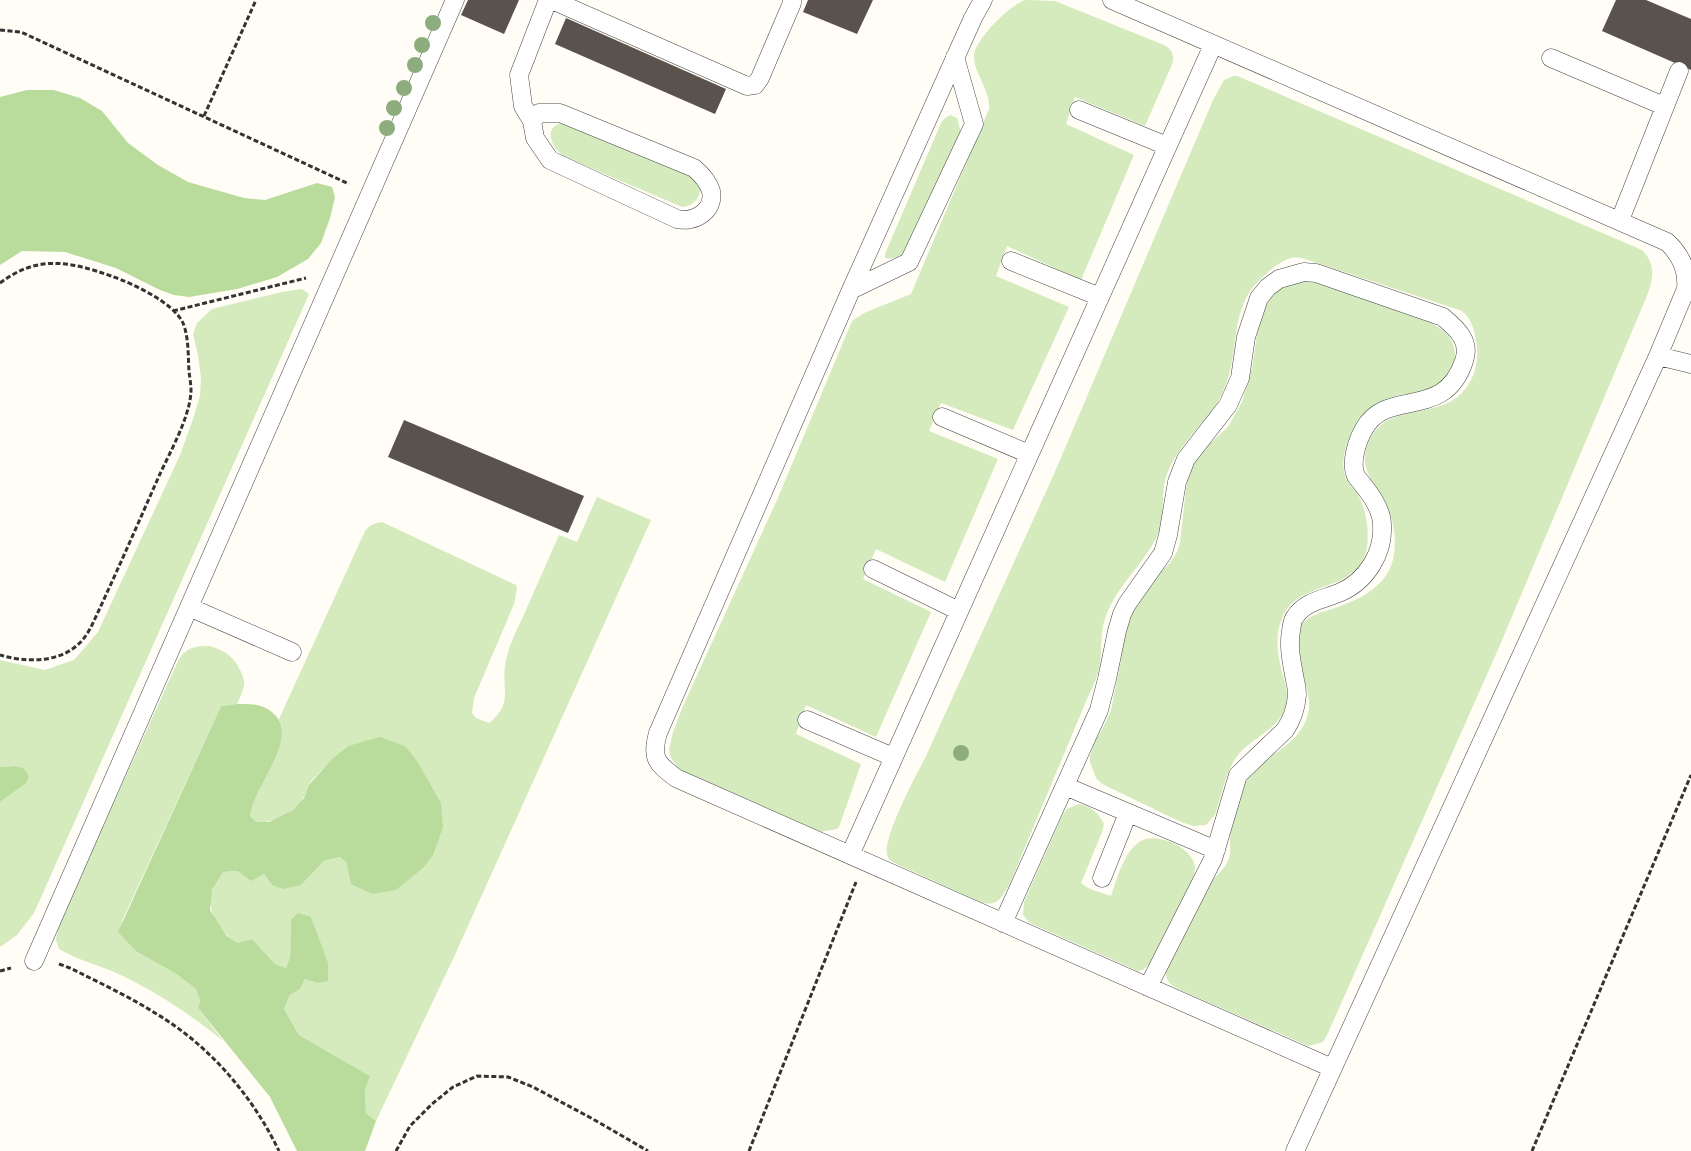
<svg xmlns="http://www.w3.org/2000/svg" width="1691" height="1151" viewBox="0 0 1691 1151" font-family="'Zilla Slab',serif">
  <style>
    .green { fill: #d5ebbd }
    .forest { fill: #b9dc9c }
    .building { fill: #5a524d }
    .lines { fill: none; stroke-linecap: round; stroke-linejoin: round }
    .service-casing { stroke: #444; stroke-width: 19 }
    .path { stroke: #333; stroke-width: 3; stroke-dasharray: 5 2.5; stroke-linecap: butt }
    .service { stroke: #fff; stroke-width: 18 }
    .tree { fill: #8dad7f }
  </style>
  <rect width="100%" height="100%" fill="#fffdf5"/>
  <path class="green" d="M1025 0 1055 1 1164 45C1171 49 1174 53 1173 62L1145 126 1075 97 1066 124 1134 155 1081 280 1007 246 996 276 1069 307 1013 430 941 403 929 431 998 459 945 582 876 549 863 579 931 612 876 737 806 705 796 734 861 764 839 827 837 829 820 832 679 769 671 758 669 750 673 732 683 706 777 500 852 321 864 313 911 294 989 109C991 91 974 73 974 57 973 41 1010 5 1025 0Z
    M1233 76H1237L1254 83 1642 250C1657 265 1653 281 1646 298L1500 645 1328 1033 1323 1042 1308 1046 1178 989C1169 984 1165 980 1166 969 1176 949 1186 930 1197 910 1201 901 1205 892 1210 883 1216 875 1224 870 1228 861 1231 854 1230 847 1230 840 1231 824 1239 793 1247 780 1263 755 1298 747 1307 717 1313 700 1305 684 1300 668 1298 665 1296 660 1296 656 1295 651 1297 645 1298 640 1299 636 1299 631 1300 627 1306 616 1322 612 1332 609 1356 601 1381 590 1391 566 1398 548 1395 521 1386 504 1374 480 1356 469 1370 439 1388 403 1435 419 1461 394 1473 382 1478 366 1477 349 1476 335 1473 320 1462 311L1302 258C1299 258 1294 257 1291 258 1278 261 1258 280 1250 291 1231 321 1238 358 1224 389 1213 417 1186 436 1172 463 1166 474 1163 486 1163 499 1162 509 1164 520 1160 529 1148 562 1116 584 1105 619 1100 633 1102 649 1100 663 1098 676 1093 687 1087 699L1010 883C1002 897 998 908 980 902L901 866C896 864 890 861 888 857 879 843 918 772 926 756L1054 474 1213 100 1224 80Z
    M950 115 957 118 962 136 910 250C902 254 895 261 885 258V254L941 123 944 119Z
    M562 123 574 125 692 176 701 186C700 198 694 206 682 207L565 157C552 150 542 127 562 123Z
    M1302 280 1331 287 1431 323C1444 330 1454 338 1455 354 1455 373 1439 389 1421 393 1416 394 1410 394 1405 394 1390 396 1369 405 1360 419 1349 436 1336 462 1348 482 1351 487 1357 491 1359 497 1367 511 1370 537 1366 552 1352 595 1302 578 1283 616 1275 632 1277 651 1281 668 1284 681 1289 691 1286 705 1282 728 1251 738 1238 755 1225 772 1222 795 1215 815L1206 825 1193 826 1181 822 1102 784 1096 778 1090 762V756L1095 741 1103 728 1111 710 1121 661 1126 620 1147 585 1170 563 1177 552 1180 543 1186 488 1192 464 1209 444 1228 427 1242 402 1252 368 1259 322 1264 309 1270 299 1277 291 1285 286Z
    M302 289 309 294 306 301 34 913 17 935 0 947V802L10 794 14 766 0 767V660L45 670 74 660 98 632 180 455 193 419 200 396 201 378 198 355 193 334 197 323 212 309 282 292Z
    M597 497 651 520 454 957 376 1121 366 1113 365 1090 370 1076 299 1035 284 1009 290 995 300 989 305 979 317 983 316 934 311 917 291 920 290 957 286 968 275 964 252 939 237 943C220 931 204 910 213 889 215 883 220 877 223 872L238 871 264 874 272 885H301L324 861 341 857 346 862 351 884 396 890 408 878 441 803 429 783 348 746C334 758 320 770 309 784 306 788 306 794 303 798 294 814 274 822 256 823L250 816 251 806 270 768 282 728 279 719 365 531C370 525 374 523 382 522L516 585 517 589 514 604 474 698 472 713 476 718 489 723C515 702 500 688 506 660 510 642 519 626 526 610 537 585 548 560 559 535L577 542Z
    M210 646C224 651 233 655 240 670 242 674 245 680 244 685 243 691 240 698 237 704L221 706 122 921 175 973 196 989 200 1001 198 1008 223 1041C189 1013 152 989 112 971 94 964 76 959 59 949L56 940 59 923 179 659C187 647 196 646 210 646Z
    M1079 804C1091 806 1099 813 1104 824L1102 832 1081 883 1090 889 1111 896C1117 879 1123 854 1139 842 1155 830 1196 848 1195 869 1194 881 1185 893 1180 904 1170 923 1160 943 1151 962L1143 970 1138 971 1030 923 1023 915 1024 902 1063 814 1067 809Z"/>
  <path class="forest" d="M27 90H54L80 98 102 111 128 143 158 165 188 182 244 198 265 200 317 183 332 187 335 197 330 218 321 243 308 259 277 277 237 289 189 297 174 295 160 290 116 268 65 252 22 251 0 265V97Z
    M237 704C252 704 264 703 276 716 298 740 252 789 250 816L256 822H269L293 810 304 798 308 786 331 760 348 746 380 737 405 746 417 761 441 803 443 827 433 855 424 867 396 890 372 894 351 884 346 862 340 857 324 861 301 885 283 889 272 885 264 874 251 881 238 871 223 872 212 890 210 910 226 935 237 943 252 939 275 964 286 968 290 957 291 920 298 913 311 917 328 963V981L317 983 305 979 300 989 290 995 284 1009 299 1035 370 1076 365 1090 366 1113 376 1121 365 1151H297L270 1097 198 1008 200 1001 196 989 175 973 136 951 118 932 221 706Z
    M14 766 23 768 29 776 26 783 0 802V767Z"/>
  <path class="building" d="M468 0H519L504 34 461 15Z
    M808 0H873L857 34 803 12Z
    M1616 0H1646L1691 19V70L1602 31Z
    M566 18 726 89 715 114 555 44Z
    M404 420 584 496 568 533 388 457Z"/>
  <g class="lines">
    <defs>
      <path id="service" d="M552 0 747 86 755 85 760 78 792 3V0
        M983 0 973 18 851 290 658 733C651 758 656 763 676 778L1332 1068
        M1112 0 1667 242C1681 255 1688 270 1686 289L1658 356 1295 1151
        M1551 58 1664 106
        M1079 110 1167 146
        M532 121 539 113H560L694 168C701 174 708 181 711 191 715 211 694 223 677 219L550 160 535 138 532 121 523 106 519 75 548 0
        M1620 220 1679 71
        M1011 261 1100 297
        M851 290 909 262 974 124 955 57
        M1658 356 1691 364
        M942 417 1029 454
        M873 569 959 611
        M189 607 292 652
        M807 720 893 757
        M1065 786 1216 850
        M850 855 1213 45
        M1102 878 1128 813
        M1003 923 1099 710 1107 679 1117 631 1122 614 1127 604 1163 553 1168 535 1177 482 1186 459 1228 405 1240 378 1246 337 1259 298 1268 287 1279 279 1304 272 1316 273 1443 317C1457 329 1471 341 1464 361 1444 422 1387 387 1364 429 1357 441 1350 463 1356 476 1358 479 1361 482 1363 485 1372 496 1382 511 1382 525 1384 553 1366 581 1341 592 1325 599 1305 601 1295 617 1292 620 1292 626 1291 631 1288 647 1292 664 1295 680 1296 684 1297 690 1297 695 1296 707 1292 720 1285 730L1238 775 1213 859 1148 987
        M34 961 455 0"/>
    </defs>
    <use href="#service" class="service-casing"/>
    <path class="path" d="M0 30 21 32 349 184
      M204 116 256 0
      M0 283C37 255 69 261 111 276 132 283 174 303 183 323 189 338 188 356 189 372 190 378 191 385 191 391 190 417 170 452 159 476 137 526 115 576 92 625 88 633 83 641 75 647 55 663 24 662 0 655
      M173 311 306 278
      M59 964 70 968C98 982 128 996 155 1013 209 1045 252 1095 279 1151
      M0 971 11 968
      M396 1151 410 1126 432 1104 453 1087 477 1076 508 1077 533 1087 593 1119 648 1151
      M749 1151 856 882
      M1532 1151 1691 775"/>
    <use href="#service" class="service"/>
  </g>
  <g class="tree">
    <circle cx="433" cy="23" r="8"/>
    <circle cx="422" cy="45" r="8"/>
    <circle cx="415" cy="65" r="8"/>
    <circle cx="404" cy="88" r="8"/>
    <circle cx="394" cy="108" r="8"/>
    <circle cx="387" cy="128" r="8"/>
    <circle cx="961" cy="753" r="8"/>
  </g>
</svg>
